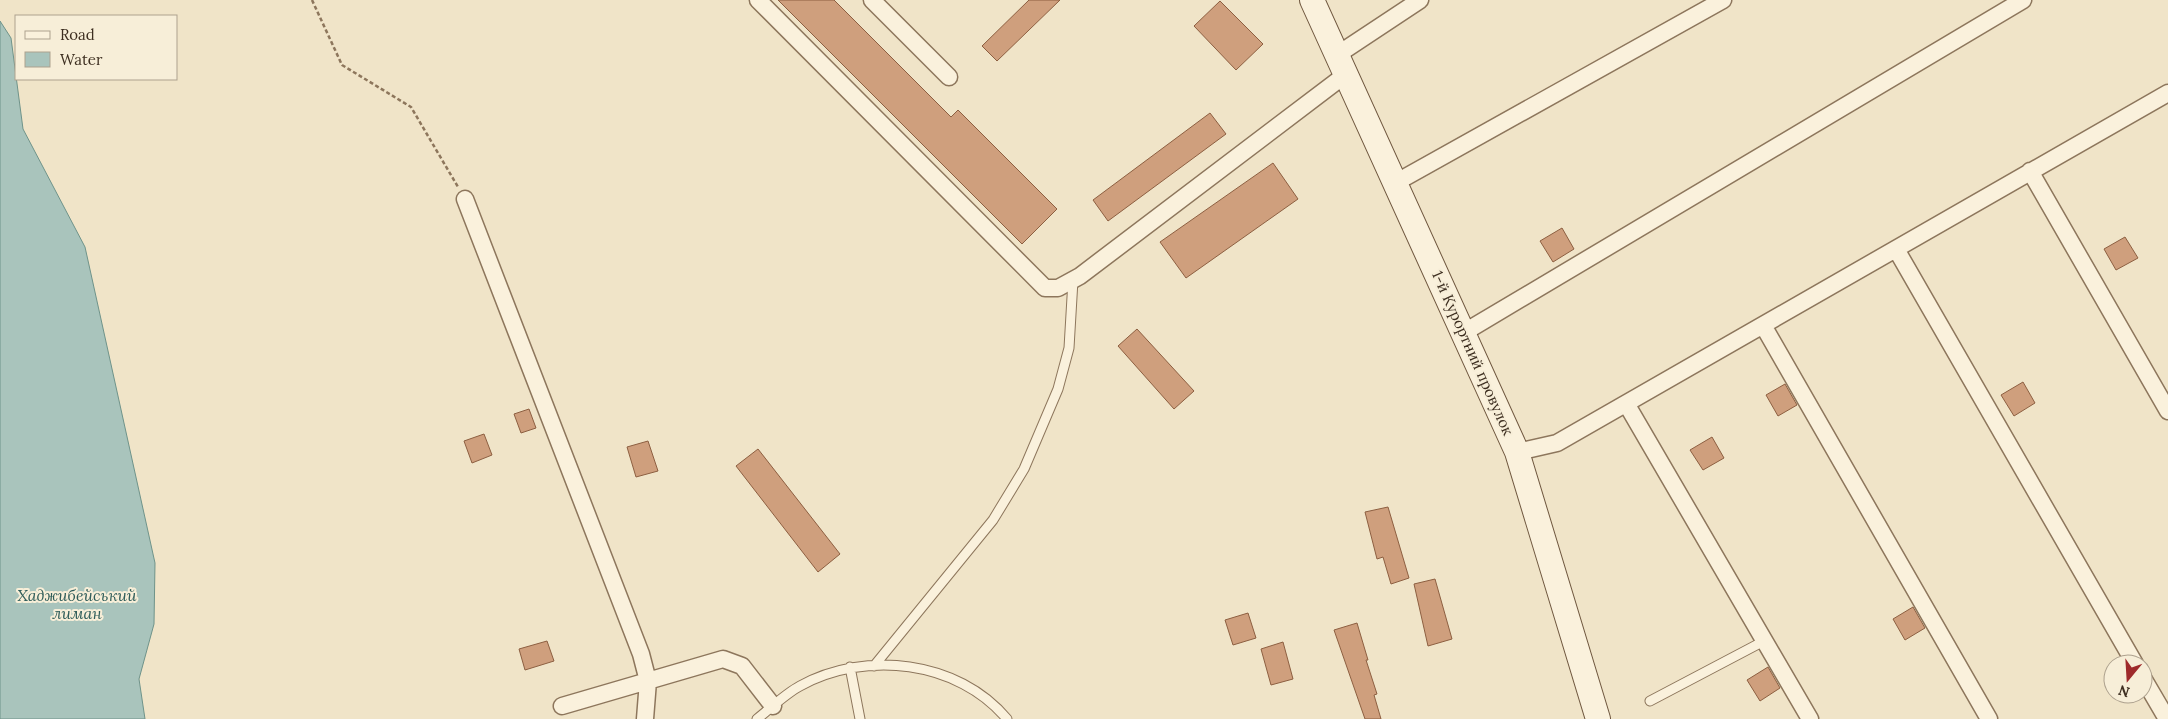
<svg xmlns="http://www.w3.org/2000/svg" width="2168" height="719" viewBox="0 0 2168 719" font-family="Lora,serif">
  <style>
    .water { fill: #a9c4bc; stroke: #6f938a }
    .building { fill: #cf9f7d; stroke: #8d5f41 }
    .lines { fill: none; stroke-linecap: round; stroke-linejoin: round }
    .lane-casing { stroke: #8d765c; stroke-width: 11 }
    .street-casing { stroke: #8d765c; stroke-width: 19 }
    .secondary-casing { stroke: #6f573f; stroke-width: 26 }
    .path { stroke: #8d765c; stroke-width: 2.5; stroke-dasharray: 4 2.5; stroke-linecap: butt }
    .lane { stroke: #faf1dc; stroke-width: 9 }
    .street { stroke: #faf1dc; stroke-width: 16 }
    .secondary { stroke: #faf1dc; stroke-width: 24 }
    .labels { text-anchor: middle; dominant-baseline: central; stroke-width: 4; stroke-linejoin: round; paint-order: stroke }
    .street-label { font-size: 15px; fill: #3d2e20; stroke: #f7eed8 }
    .water-label { font-size: 16px; font-style: italic; fill: #2f5d5a; stroke: #f7eed8 }
  </style>
  <rect width="100%" height="100%" fill="#f0e4c8"/>
  <path class="water" d="M0 21 11 38 23 129 85 247 155 563 154 624 139 679 145 719H0Z"/>
  <path class="building" d="M778 0H834L951 117 958 110 1057 209 1022 244Z
    M1029 0H1060L997 61 982 46Z
    M1220 1 1263 44 1236 70 1194 26Z
    M1210 113 1226 134 1108 221 1093 200Z
    M1273 163 1298 199 1186 278 1160 242Z
    M1562 228 1574 249 1553 262 1540 241Z
    M2125 237 2138 258 2116 270 2104 249Z
    M1137 329 1194 391 1174 409 1118 346Z
    M2023 382 2035 403 2014 416 2001 395Z
    M1785 384 1797 405 1778 416 1766 395Z
    M529 409 536 428 521 433 514 414Z
    M484 434 492 455 472 463 464 441Z
    M1712 437 1724 458 1703 470 1690 450Z
    M648 441 658 471 636 477 627 447Z
    M758 449 840 554 818 572 736 466Z
    M1388 507 1409 578 1391 584 1383 557 1377 559 1365 512Z
    M1435 579 1452 639 1428 646 1414 584Z
    M1913 607 1925 628 1905 640 1893 619Z
    M1248 613 1256 638 1233 645 1225 620Z
    M1357 623 1368 660H1366L1377 694 1374 695 1381 719H1365L1334 630Z
    M547 641 554 661 525 670 519 649Z
    M1283 642 1293 679 1271 685 1261 649Z
    M1768 667 1780 688 1760 701 1747 680Z"/>
  <g class="lines">
    <defs>
      <path id="lane" d="M874 666 993 520 1024 469 1058 389 1069 348 1073 280
        M850 667 860 719
        M1650 701 1764 641
        M757 719C771 708 785 694 800 686 865 650 958 660 1007 719"/>
      <path id="street" d="M758 0 1045 288H1058L1080 276 1345 75
        M872 0 949 77
        M1337 55 1420 0
        M2030 171 2168 411
        M1395 183 1723 0
        M465 199 641 654 648 681 645 719
        M1896 249 2135 664
        M1764 327 1989 719
        M1463 333 2023 0
        M1627 405 1810 719
        M1517 452 1557 443 2168 93
        M2143 678 2167 719
        M562 706 723 659 742 666 773 706"/>
      <path id="secondary" d="M1312 0 1517 452 1598 719"/>
    </defs>
    <use href="#lane" class="lane-casing"/>
    <use href="#street" class="street-casing"/>
    <use href="#secondary" class="secondary-casing"/>
    <path class="path" d="M312 0 342 65 411 107 458 187"/>
    <use href="#lane" class="lane"/>
    <use href="#street" class="street"/>
    <use href="#secondary" class="secondary"/>
  </g>
  <g class="labels">
    <g class="street-label">
      <text transform="translate(1473 353) rotate(66)">1-й Курортний провулок</text>
    </g>
    <g class="water-label">
      <text x="77" y="595">Хаджибейський<tspan x="77" dy="18">лиман</tspan></text>
    </g>
  </g>
  <rect x="15" y="15" width="162" height="65" fill="#f7eed8" stroke="#ada18e"/>
  <rect x="25" y="31" width="25" height="8" fill="#faf1dc" stroke="#ada18e"/>
  <text x="60" y="40" font-size="15" fill="#3d2e20">Road</text>
  <rect x="25" y="52" width="25" height="15" fill="#a9c4bc" stroke="#ada18e"/>
  <text x="60" y="65" font-size="15" fill="#3d2e20">Water</text>
  <g transform="translate(2128 679) rotate(198)"><circle r="24" fill="#f7eed8" stroke="#ada18e"/>
  <path d="M0-4L9 19L0 12L-9 19Z" fill="#9e2a2b"/>
  <text y="-8" font-size="14" font-weight="bold" text-anchor="middle" fill="#3d2e20">N</text>
  </g>
</svg>
